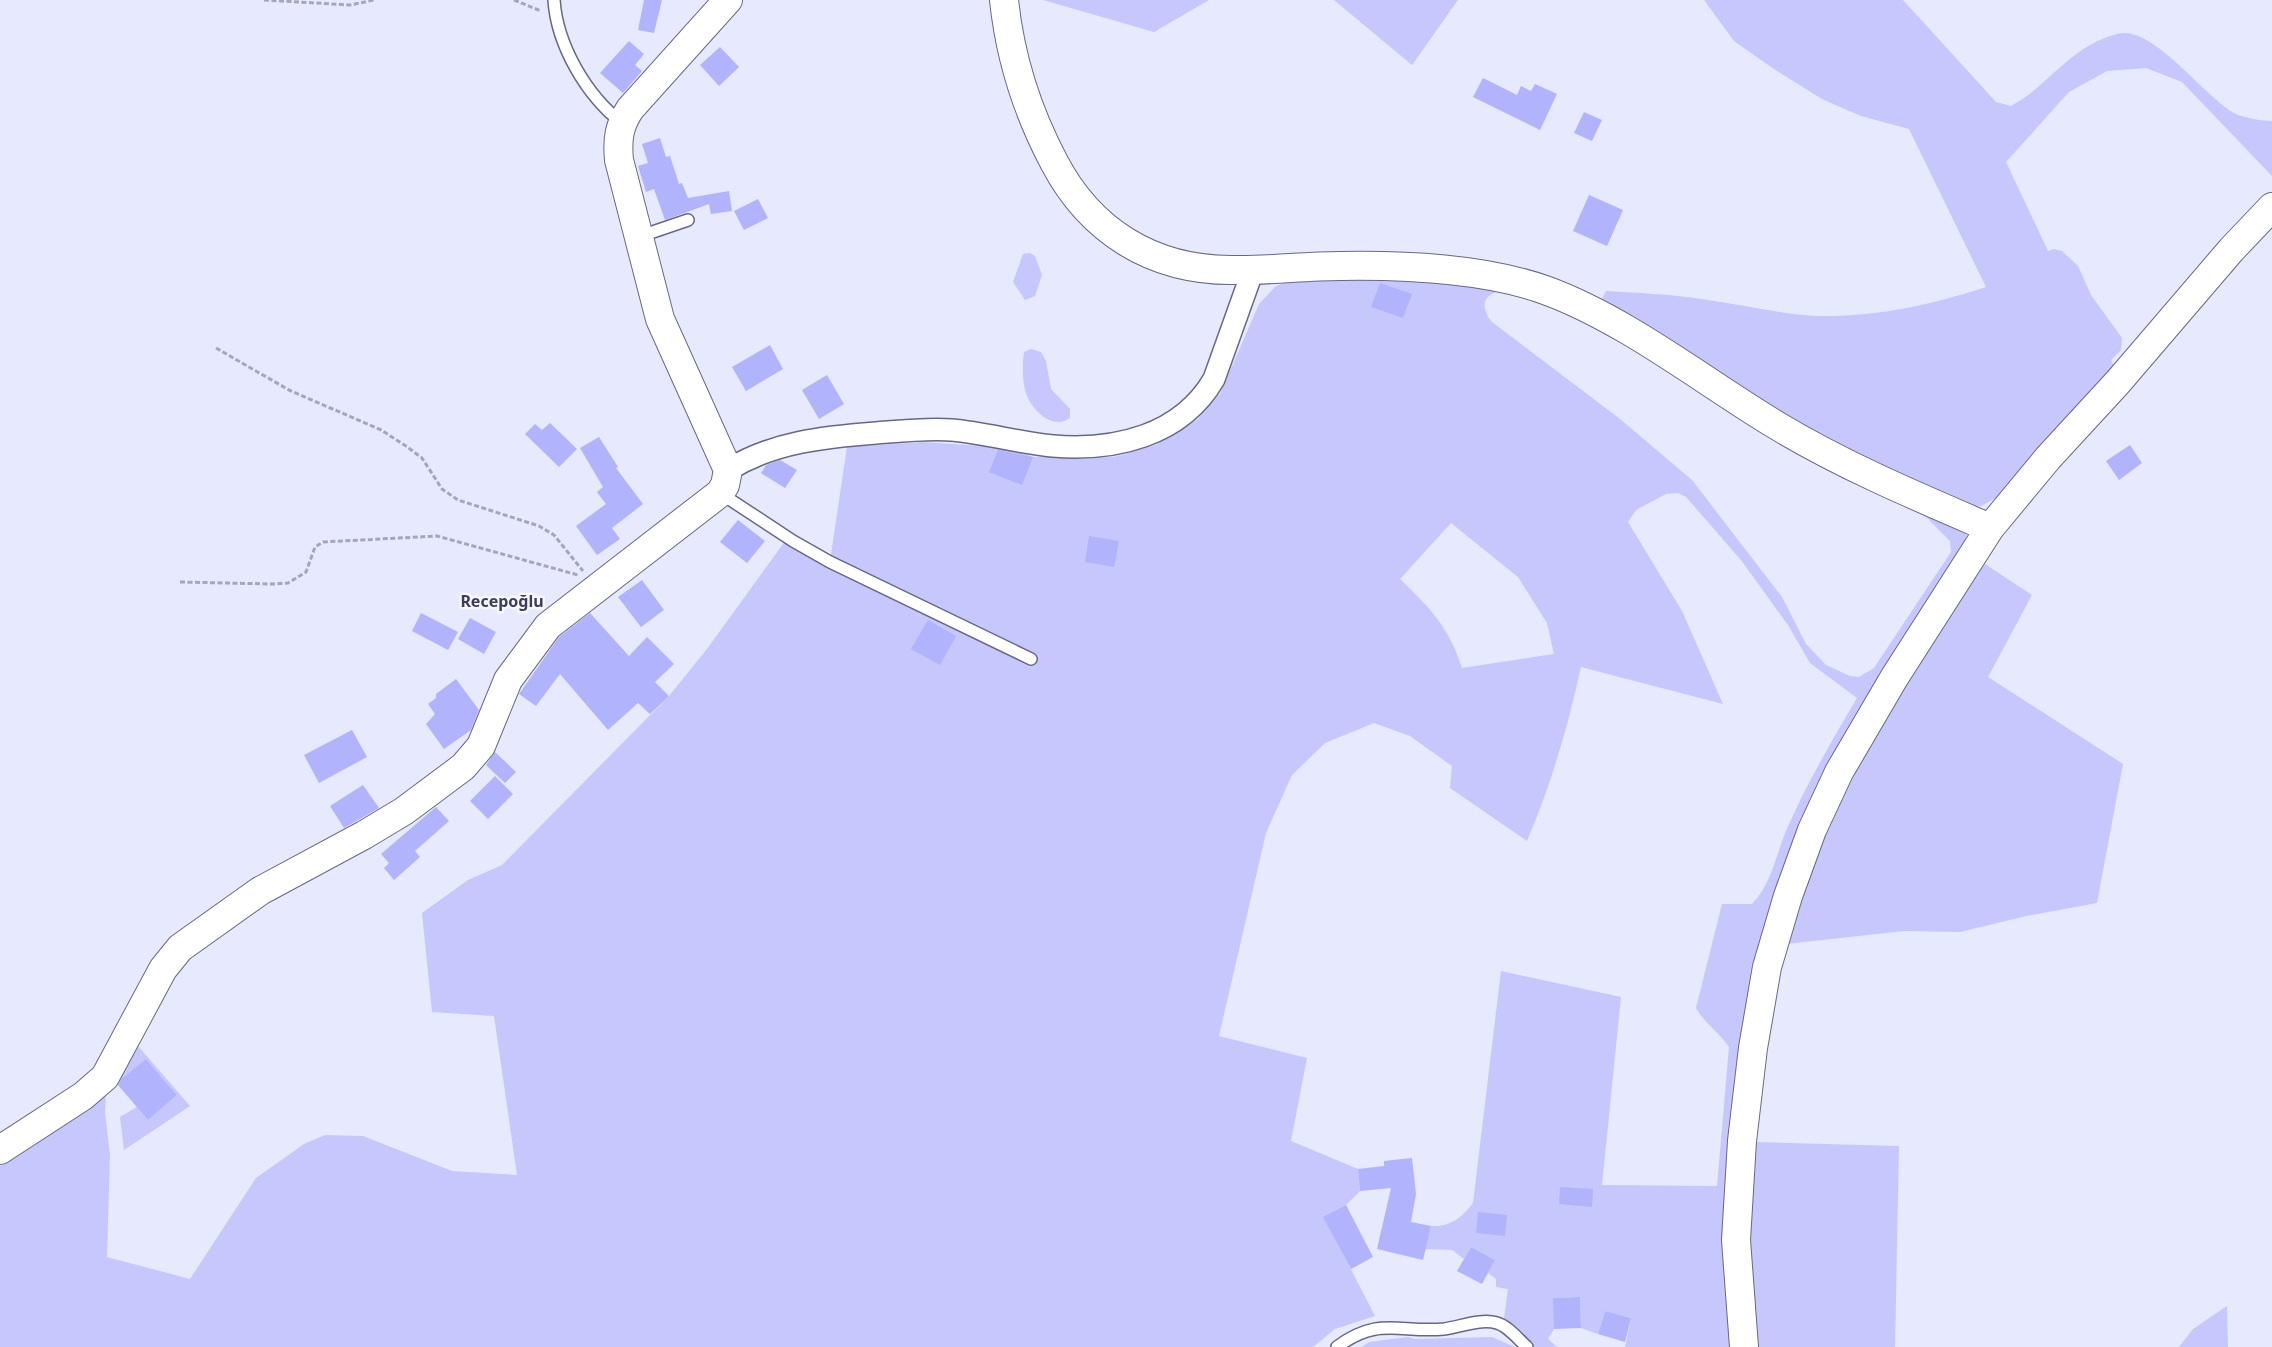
<svg xmlns="http://www.w3.org/2000/svg" width="2272" height="1347" viewBox="0 0 2272 1347" font-family="'Noto Sans',sans-serif">
  <style>
    .green { fill: #c5c7fd; fill-rule: evenodd }
    .building { fill: #b1b3fc }
    .lines { fill: none; stroke-linecap: round; stroke-linejoin: round }
    .lane-casing { stroke: #676887; stroke-width: 14 }
    .street-casing { stroke: #676887; stroke-width: 24 }
    .secondary-casing { stroke: #676887; stroke-width: 30 }
    .path { stroke: #a5a6b9; stroke-width: 3; stroke-dasharray: 5 2.5; stroke-linecap: butt }
    .lane { stroke: #fff; stroke-width: 11 }
    .street { stroke: #fff; stroke-width: 21 }
    .secondary { stroke: #fff; stroke-width: 28 }
    .labels { text-anchor: middle; dominant-baseline: central; stroke-width: 5; stroke-linejoin: round; paint-order: stroke }
    .neighbourhood-label { font-size: 16px; font-weight: bold; fill: #3c3d58; stroke: #f7f7fe }
  </style>
  <rect width="100%" height="100%" fill="#e7e9fe"/>
  <path class="green" d="M1043 0H1209L1154 32Z
    M1334 0H1458L1412 65Z
    M1704 0H1903L1996 102 2011 106C2050 85 2070 46 2117 34 2154 24 2206 101 2238 115 2247 118 2262 121 2272 121V176L2182 82 2146 68 2107 71 2069 92 2006 162 2048 251 2054 249 2062 251 2078 266 2091 295 2122 338 2121 350 2111 360 2115 367 2097 383 2012 483 1996 498 1981 506 1968 508 1818 436 1600 303 1606 291C1638 293 1669 294 1701 299 1740 304 1779 314 1818 316 1877 317 1931 305 1986 287L1909 129 1861 116 1822 99 1774 69 1734 41Z
    M1030 253 1035 256 1042 275 1035 296 1025 300 1013 282 1023 254Z
    M1374 274 1441 279 1501 291C1481 294 1481 309 1492 322L1620 419 1692 480 1782 597 1806 644 1826 665 1850 676 1859 677 1874 668 1951 552 1950 541 1925 516 1827 468 1965 532 1967 539 1771 906 1732 1347H1625L1631 1318 1605 1311 1598 1334 1581 1328 1580 1297 1554 1298V1329L1548 1339 1557 1347H1535L1504 1318 1508 1289 1496 1287V1279L1488 1273 1495 1260 1471 1247 1464 1259 1452 1250 1425 1249 1431 1226C1450 1227 1462 1218 1473 1203L1501 971 1621 997 1602 1185 1717 1186 1729 1047C1719 1032 1705 1024 1696 1008L1722 904H1752C1771 885 1776 855 1786 831 1806 785 1831 742 1857 698L1810 663 1788 625 1741 560 1686 497 1678 493 1666 494 1636 510 1628 522 1682 611 1723 704 1581 667C1568 726 1551 785 1527 841L1450 788 1452 766 1410 736 1374 723 1325 743 1292 775 1266 833 1219 1036 1307 1058 1291 1141 1358 1169 1360 1191 1346 1205 1324 1217 1375 1316 1335 1329 1313 1347H0V1166L65 1124 106 1093 105 1112 110 1155 107 1257 190 1279 256 1178 304 1144 325 1135 363 1136 452 1171 517 1175 494 1016 432 1012 422 913 468 880 502 865 669 696 707 649 788 537 830 561 847 447 922 442 999 447 1007 451 1009 447 1033 457H1114L1156 445 1197 420 1220 394 1259 304 1275 287 1289 280ZM1451 523 1518 577 1547 623 1554 654 1462 668C1449 627 1430 608 1400 579Z
    M1031 349 1041 352 1046 361 1051 389 1070 409V418C1053 430 1034 412 1027 396 1022 383 1022 365 1024 352Z
    M1982 562 2032 595 1988 677 2123 764 2097 903 2026 916 1960 932 1904 931 1786 944 1804 882 1837 799 1897 697Z
    M138 1046 190 1106 124 1150 120 1117 137 1107 148 1120 177 1095 146 1059 120 1080 117 1077Z
    M1755 1142 1899 1146 1895 1347H1755L1747 1256Z
    M2227 1306 2228 1347H2179L2193 1329Z
    M1408 1337 1415 1339 1492 1337 1515 1347H1362L1369 1342Z"/>
  <path class="building" d="M644 0H662L654 33 638 30Z
    M629 41 644 54 635 65 642 71 623 93 600 73Z
    M720 47 739 67 719 86 700 65Z
    M1483 78 1517 95 1521 86 1531 91 1535 84 1557 94 1540 130 1473 97Z
    M1584 112 1602 120 1592 141 1574 133Z
    M660 138 666 157 670 156 679 184 682 183 688 198 729 191 732 211 711 214 709 204 665 220 654 189 646 192 638 166 648 163 642 144Z
    M1589 195 1623 210 1607 246 1573 231Z
    M758 199 768 218 744 230 734 211Z
    M1380 283 1412 294 1403 318 1371 307Z
    M770 345 783 369 746 391 732 367Z
    M827 375 844 404 819 419 802 390Z
    M550 423 577 449 559 467 525 434 535 424 542 430Z
    M599 437 618 467 616 468 643 504 612 528 620 539 597 555 576 526 606 504 597 492 603 487 580 448Z
    M2130 445 2142 463 2119 480 2106 461Z
    M998 450 1033 457 1022 485 989 472Z
    M780 460 797 470 785 488 761 473 766 465Z
    M738 520 765 541 747 563 720 542Z
    M1089 536 1119 541 1114 567 1085 562Z
    M642 580 664 610 641 627 618 597Z
    M421 613 458 632 448 650 412 631Z
    M590 613 629 656 647 637 674 664 655 682 669 696 650 714 638 703 608 730 560 674 536 706 519 694 559 637Z
    M470 618 496 632 484 654 458 639Z
    M928 620 956 636 940 665 911 649Z
    M456 679 479 710 471 730 444 749 426 724 435 714 428 704 436 698V694Z
    M352 730 367 757 319 783 304 755Z
    M495 752 516 772 505 783 486 765Z
    M495 776 513 794 488 819 470 801Z
    M363 785 379 808 344 828 330 806Z
    M436 807 449 821 415 851 420 857 394 880 384 868 389 863 381 854Z
    M146 1059 177 1095 148 1120 118 1085 121 1079Z
    M1412 1158 1416 1194 1411 1222 1431 1226 1423 1260 1377 1249 1391 1188 1360 1191 1358 1169 1384 1166V1161Z
    M1560 1187 1593 1189 1592 1207 1559 1204Z
    M1346 1205 1373 1257 1351 1269 1323 1217Z
    M1478 1212 1507 1215 1505 1236 1476 1233Z
    M1471 1247 1495 1260 1482 1284 1457 1271Z
    M1580 1297 1581 1328 1554 1329 1553 1298Z
    M1605 1311 1631 1318 1625 1342 1598 1334Z"/>
  <g class="lines">
    <defs>
      <path id="lane" d="M554 0C557 45 586 95 622 123
        M638 237 688 220
        M720 493 793 541 830 562 1031 659
        M1337 1347C1378 1316 1399 1333 1444 1329 1460 1327 1481 1318 1497 1323 1508 1326 1519 1340 1527 1347"/>
      <path id="street" d="M728 470C773 442 824 437 876 433 901 431 927 428 952 430 986 433 1019 443 1053 446 1115 451 1181 436 1214 379L1253 270"/>
      <path id="secondary" d="M1004 0C1010 57 1027 111 1054 162 1090 231 1152 270 1231 270 1267 271 1304 266 1340 266 1406 265 1483 268 1545 290 1625 319 1703 381 1776 425 1844 466 1918 497 1990 528
        M0 1150 83 1096 105 1077 163 969 180 948 260 891 364 835 404 811 463 767 481 746 508 680 548 626 720 493 725 485 728 470 660 319 619 160C617 139 619 126 630 109L728 0
        M1744 1347 1736 1240 1742 1141 1753 1048 1767 967 1788 896 1812 830 1839 772 1894 678 1990 528 2048 458 2118 382 2232 249 2272 207"/>
    </defs>
    <use href="#lane" class="lane-casing"/>
    <use href="#street" class="street-casing"/>
    <use href="#secondary" class="secondary-casing"/>
    <path class="path" d="M264 0 350 5 374 0
      M514 0 541 11
      M216 348 289 390 381 430 406 446 422 458 442 489 458 500 539 526 554 535 583 571
      M180 582 273 584 288 583 306 572 315 547 323 542 437 536 578 575"/>
    <use href="#lane" class="lane"/>
    <use href="#street" class="street"/>
    <use href="#secondary" class="secondary"/>
  </g>
  <g class="labels">
    <g class="neighbourhood-label">
      <text x="502" y="601">Recepoğlu</text>
    </g>
  </g>
</svg>
